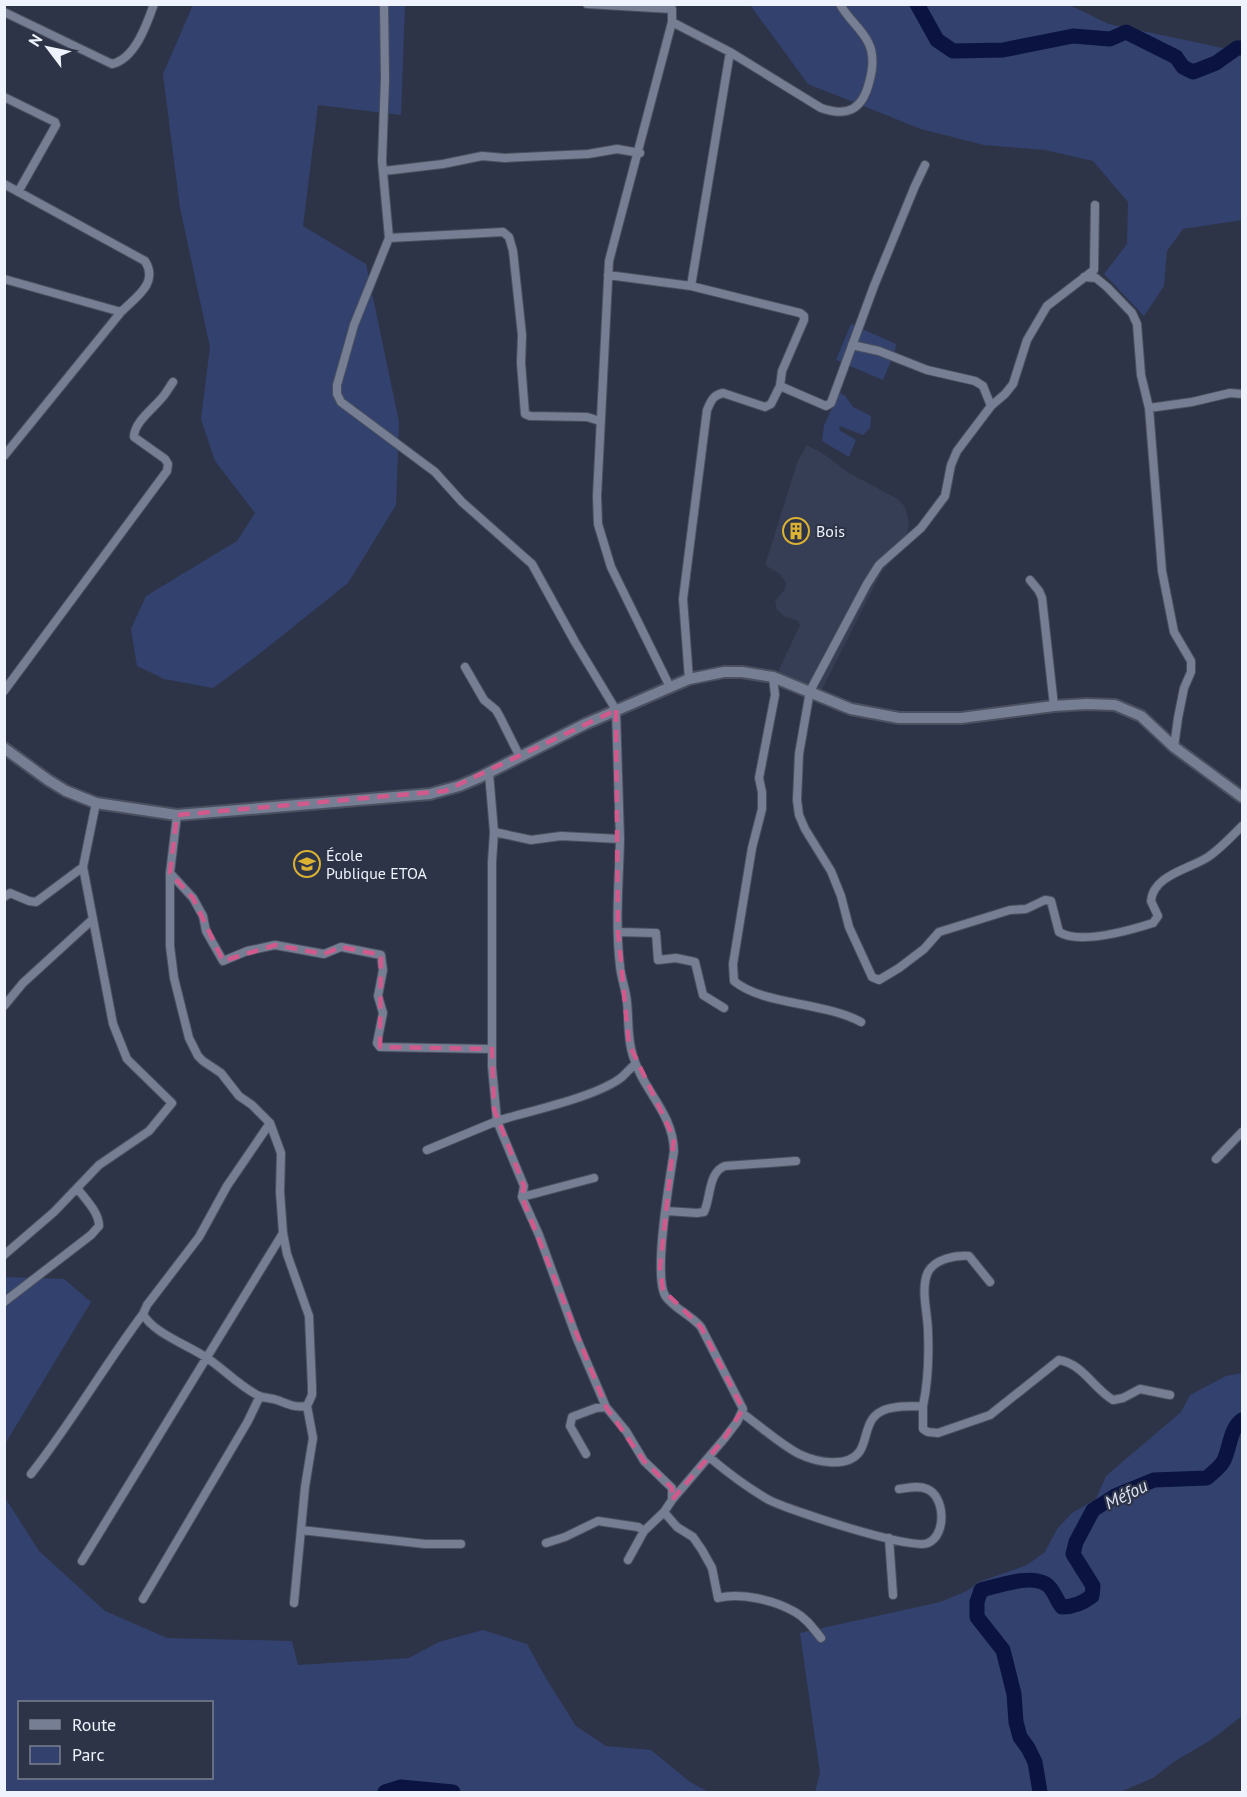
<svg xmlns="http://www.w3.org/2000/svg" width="1247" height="1797" viewBox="0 0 1247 1797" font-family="'PT Sans',sans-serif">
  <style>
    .built { fill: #363e55 }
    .green { fill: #33416e; fill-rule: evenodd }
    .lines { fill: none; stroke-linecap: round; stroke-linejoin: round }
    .river { stroke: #0b1340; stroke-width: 15 }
    .street-casing { stroke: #4a505f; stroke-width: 10 }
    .secondary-casing { stroke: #4a505f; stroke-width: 14 }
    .street { stroke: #767e94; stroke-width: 8 }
    .secondary { stroke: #767e94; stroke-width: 10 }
    .marked { fill: none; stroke: #d05a8c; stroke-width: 4.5; stroke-dasharray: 12 8; stroke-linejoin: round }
    .labels { text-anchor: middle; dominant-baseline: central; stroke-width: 4.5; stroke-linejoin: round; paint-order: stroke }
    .poi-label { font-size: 16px; fill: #eff3fd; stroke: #2e3447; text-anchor: start }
    .water-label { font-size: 18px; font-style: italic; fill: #dde3f3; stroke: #2e3447 }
  </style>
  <rect width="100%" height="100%" fill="#2e3447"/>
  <path class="built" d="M807 445 825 455 849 473 898 499 905 507 909 524 906 537 897 554 881 573 821 691 777 674 800 625 797 620 785 617 777 610 775 601 785 589 786 583 780 574 765 565 798 460Z"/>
  <path class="green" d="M193 5H405L401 115 318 105 303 226 366 264 399 422 396 505 348 583 258 655 213 688 164 679 137 666 131 629 146 596 237 541 255 513 215 461 201 419 210 347 180 208 163 74Z
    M750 5H1069L1109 24 1242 52V220L1183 229 1167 251 1164 286 1144 316 1104 274 1127 244 1128 202 1093 161 1045 150 984 145 921 129 808 84Z
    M851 324 896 344 895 351 883 380 836 360Z
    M841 393 845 396 853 407 871 416 870 428 863 435 840 426 839 430 856 440 849 457 822 441 824 426 838 394Z
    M5 1277 64 1279 91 1302 5 1444Z
    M1242 1373V1716L1211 1740 1175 1761 1153 1778 1120 1792H815L820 1773 800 1633 940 1602 967 1591 979 1582 1027 1565 1045 1552 1057 1529 1072 1513 1096 1499 1106 1476 1181 1412 1190 1395 1226 1376Z
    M4 1496 39 1551 105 1611 167 1638 292 1641 298 1665 409 1658 439 1642 483 1630 527 1644 547 1680 576 1726 606 1746 651 1750 690 1782 709 1792H5ZM20 1702H212V1778H20Z"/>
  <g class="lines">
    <path class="river" d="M917 4 937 40 953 51 1003 50 1073 36 1110 39 1126 32 1176 57 1183 67 1193 72 1216 63 1237 48H1242
      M385 1792 401 1787 453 1792
      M1040 1792 1035 1762 1028 1748 1020 1737 1016 1722 1014 1694 1003 1650 977 1617V1602L981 1590C999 1586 1029 1574 1046 1584 1054 1589 1056 1600 1062 1607 1073 1607 1083 1603 1092 1596L1093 1586 1073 1554 1076 1542 1093 1510 1115 1496 1154 1480 1207 1478C1213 1472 1221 1467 1224 1460 1230 1448 1230 1428 1242 1420"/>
    <defs>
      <path id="street" d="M384 4 385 79 382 161 389 238 354 325 337 385V394L341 402 435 472 462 502 532 564 575 642 616 710 620 839
        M587 4 672 9V22L609 261 597 496 598 524 611 567 670 687
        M4 12 112 64C135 59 147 24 154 4
        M672 22 730 52 821 108C847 117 862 110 869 83 873 69 875 55 868 42 861 28 847 18 840 4
        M4 97 55 122 56 125 18 192
        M384 171 443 164 482 156 505 158 588 154 617 149 640 153
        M4 184 145 261C159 283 136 297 121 312L4 456
        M1095 205 1094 270 1047 306 1027 340 1013 384 1005 394 991 406 957 451 951 465 945 496 921 528 879 565 867 584 810 691 799 754 797 800 799 815 805 829 831 871 841 896 849 927 872 977 879 980 899 968 924 949 939 932 1010 910 1026 909 1045 900 1051 901 1059 932C1080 945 1131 930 1153 923L1158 916 1151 901C1153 875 1190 869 1208 857 1220 849 1232 836 1242 826
        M389 238 503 232 509 237 513 251 522 335 521 363 525 414 530 416 587 417 600 421
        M608 275 691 286 800 313 804 316V320L782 371 780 386 771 404 765 407 723 393C713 395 711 401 707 410L683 599 689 679
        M1084 277 1096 278 1107 287 1132 313 1137 324 1141 375 1149 408 1162 571 1174 632 1191 661V672L1184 688 1178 718 1174 747
        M4 279 121 312
        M691 286 730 52
        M852 345 879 351 927 370 975 381 983 386 991 406
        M780 386 826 406 831 403 874 286 915 186 925 165
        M1149 408 1192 402 1230 393 1242 394
        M1030 580 1039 591 1042 598 1054 706
        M465 667 484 700 496 710 500 717 520 757
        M773 677 775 695 759 778 762 792V809L752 848 733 964 734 981C762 1005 825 1002 861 1022
        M4 691 167 471 168 464 165 459 134 437C134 421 156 407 165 394 168 390 170 386 173 382
        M177 815 170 873V946L174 978 189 1038 198 1056 203 1061 221 1073 239 1096 252 1105 270 1123 281 1153 280 1192 283 1233 287 1254 309 1316 312 1387V1395L307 1406 313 1438 305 1487 294 1603
        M494 832 531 840 561 836 620 839C619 881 615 924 620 966 621 978 626 990 627 1002 629 1020 627 1039 633 1056 643 1091 673 1112 674 1151 670 1178 652 1278 666 1297 675 1309 691 1315 701 1327L743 1409 737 1422 724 1439 672 1500 664 1512 644 1531 628 1560
        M170 873 193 898 203 916 206 931 223 961 247 951 275 945 324 954 341 947 381 955 383 970 378 996 383 1013 377 1043 380 1047 492 1049
        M4 897 10 893 29 901 36 902 83 867
        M618 932 656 933 658 960 676 958 695 962 703 995 724 1008
        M4 1006 23 983 93 919
        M270 1123 227 1186 199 1237 147 1305 143 1314C153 1333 188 1345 207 1358 225 1370 239 1386 259 1396 264 1398 271 1398 277 1400 288 1404 295 1408 307 1406
        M427 1150 497 1121 492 1067V862L494 832 489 773
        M1216 1159 1242 1132
        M594 1178 522 1197 524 1186 497 1121C529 1111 597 1097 622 1077 626 1073 631 1068 635 1064
        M522 1197 539 1235 577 1339 606 1407 626 1431 644 1461 672 1488V1500
        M666 1211 697 1213 704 1212C711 1198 708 1172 725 1166L796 1161
        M4 1255 54 1212 99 1165 149 1131 172 1103 127 1059 113 1024 83 867 96 803
        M4 1302 91 1235 99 1226C99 1212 85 1199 77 1188
        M923 1406V1429L928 1432 938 1433 990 1415 1059 1360C1083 1364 1093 1388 1113 1400L1123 1398 1140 1389 1170 1395
        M742 1413C760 1426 780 1444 799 1454 816 1462 848 1469 860 1451 868 1438 865 1419 882 1411 893 1405 910 1407 923 1406 928 1382 929 1356 928 1332 928 1314 920 1289 928 1272 935 1259 955 1255 969 1256L990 1282
        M586 1454 570 1426 572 1417 596 1408 606 1407
        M709 1457C728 1473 748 1488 769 1500 789 1510 912 1551 928 1543 947 1535 945 1496 927 1489 918 1485 908 1488 899 1489
        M31 1474C72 1422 104 1366 143 1314
        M664 1512 677 1527 693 1537 702 1550 712 1568 718 1598C740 1592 774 1600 795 1612 806 1618 813 1628 821 1638
        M301 1530 425 1544H461
        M889 1538 893 1595
        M546 1543 565 1537 598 1521 638 1527 644 1531
        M82 1561 283 1233
        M143 1599 248 1421 260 1396"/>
      <path id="secondary" d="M4 748 48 780 66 791 96 803 177 815 430 794 459 786 478 778 585 724 689 679 724 672H742L773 677 851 709 899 718H961L1054 706 1087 704 1115 705 1141 716 1174 747 1242 797"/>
    </defs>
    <use href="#street" class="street-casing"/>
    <use href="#secondary" class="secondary-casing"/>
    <use href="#street" class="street"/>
    <use href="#secondary" class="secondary"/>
  </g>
  <path class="marked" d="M616 710 618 932 629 1044 674 1138 660 1268 663 1290 701 1327 743 1409 724 1439 672 1500V1488L644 1461 606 1407 522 1197 524 1186 494 1109 492 1049 380 1047 381 955 341 947 324 954 275 945 223 961 193 898 170 873 177 815 445 791Z"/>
  <defs>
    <symbol id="building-ring" viewBox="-11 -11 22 22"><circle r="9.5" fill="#2e3447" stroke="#dcb233" stroke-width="1.5"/><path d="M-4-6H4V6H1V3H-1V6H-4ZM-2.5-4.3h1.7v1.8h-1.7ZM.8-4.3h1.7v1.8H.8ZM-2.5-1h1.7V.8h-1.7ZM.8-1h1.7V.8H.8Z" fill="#dcb233"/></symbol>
    <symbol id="school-ring" viewBox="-11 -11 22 22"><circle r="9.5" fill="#2e3447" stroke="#dcb233" stroke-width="1.5"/><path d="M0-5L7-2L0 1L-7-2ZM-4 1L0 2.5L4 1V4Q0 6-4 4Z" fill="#dcb233"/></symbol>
  </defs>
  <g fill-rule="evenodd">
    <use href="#building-ring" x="781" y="516" width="30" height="30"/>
    <use href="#school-ring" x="292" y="849" width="30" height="30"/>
  </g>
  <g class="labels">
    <g class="poi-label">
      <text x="816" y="531">Bois</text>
      <text x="326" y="855">École<tspan x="326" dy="18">Publique ETOA</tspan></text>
    </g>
    <g class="water-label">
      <text transform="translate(1126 1494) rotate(-26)">Méfou</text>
    </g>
  </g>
  <rect width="1247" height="1797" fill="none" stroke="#eff3fd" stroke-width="12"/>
  <rect x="18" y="1701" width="195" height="78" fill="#2e3447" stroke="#7b8090" stroke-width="1.5"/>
  <rect x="30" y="1720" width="30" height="9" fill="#767e94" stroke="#7b8090" stroke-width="1.5"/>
  <text x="72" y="1731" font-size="18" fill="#eff3fd">Route</text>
  <rect x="30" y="1746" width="30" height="18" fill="#33416e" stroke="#7b8090" stroke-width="1.5"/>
  <text x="72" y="1761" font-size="18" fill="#eff3fd">Parc</text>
  <g transform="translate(48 48) rotate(302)" stroke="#2e3447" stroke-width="4.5" paint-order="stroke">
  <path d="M0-4.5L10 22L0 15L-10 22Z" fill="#eff3fd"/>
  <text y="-9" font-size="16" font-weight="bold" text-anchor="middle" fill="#eff3fd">N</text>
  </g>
</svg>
